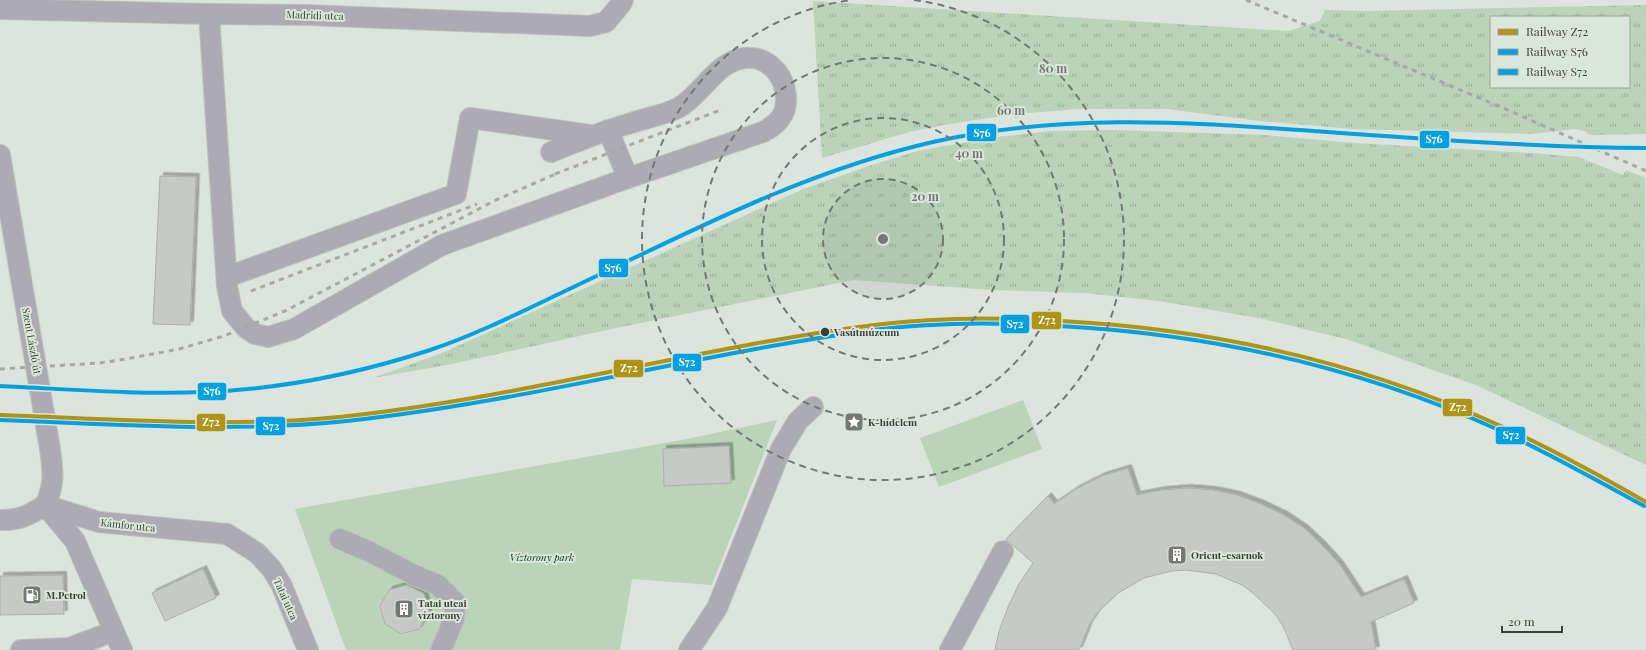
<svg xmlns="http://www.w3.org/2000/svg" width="1646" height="650" viewBox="0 0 1646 650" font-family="'Playfair Display',serif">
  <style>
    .grass { fill: url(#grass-tufts); fill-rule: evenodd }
    .park { fill: #bad3b9 }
    .building { fill: #c5cac5; stroke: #aaafaa; filter: url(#shadow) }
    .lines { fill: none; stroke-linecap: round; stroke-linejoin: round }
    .minor-casing { stroke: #bdc1bd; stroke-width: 22 }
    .minor { stroke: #acabb1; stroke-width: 20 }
    .rail { stroke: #a6a8a9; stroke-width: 3; stroke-dasharray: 5 5; stroke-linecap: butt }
    .rail-1-casing { stroke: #dbe6da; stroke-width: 7 }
    .rail-2-casing { stroke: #dbe6da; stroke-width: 7 }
    .rail-3-casing { stroke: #dbe6da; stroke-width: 7 }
    .rail-1 { stroke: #af9317; stroke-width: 4 }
    .rail-2 { stroke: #00a0e3; stroke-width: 4 }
    .rail-3 { stroke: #00a0e3; stroke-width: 4 }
    .ring { fill: none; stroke: #727872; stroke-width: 2; stroke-dasharray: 7 5 }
    .stop-dot { fill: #393e39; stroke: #dbe6da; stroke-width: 1.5 }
    .labels { text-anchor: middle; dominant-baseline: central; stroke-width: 4; stroke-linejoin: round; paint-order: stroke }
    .street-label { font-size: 10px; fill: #393e39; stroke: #dbe6da }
    .stop-label { font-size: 10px; font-weight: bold; fill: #393e39; stroke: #dbe6da; text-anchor: start }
    .poi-label { font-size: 10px; font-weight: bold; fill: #393e39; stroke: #dbe6da; text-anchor: start }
    .park-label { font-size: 10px; font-style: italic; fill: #003c04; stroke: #dbe6da }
    .centre { fill: #727872; stroke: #dbe6da; stroke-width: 2 }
    .ring-label { font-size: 12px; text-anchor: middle; font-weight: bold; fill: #727872; stroke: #dbe6da; stroke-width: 4; stroke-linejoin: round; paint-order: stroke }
    .line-badge { stroke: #dbe6da; stroke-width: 1.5 }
    .badge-label { font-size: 11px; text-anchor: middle; font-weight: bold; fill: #fff }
  </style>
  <defs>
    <pattern id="grass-tufts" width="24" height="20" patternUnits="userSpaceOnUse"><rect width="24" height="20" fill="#bad3b9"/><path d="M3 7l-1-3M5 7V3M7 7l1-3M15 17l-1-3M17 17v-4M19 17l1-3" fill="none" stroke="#98ad97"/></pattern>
    <filter id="shadow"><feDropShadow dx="3.5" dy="-3.5" stdDeviation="0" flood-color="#0004"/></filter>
  </defs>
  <rect width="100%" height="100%" fill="#dde3dd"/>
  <path class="grass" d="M813 1 1288 31 1320 21 1325 10 1367 11 1646 5V134L1589 135C1587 131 1581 130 1575 129L1532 134 1353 129 1260 121 1167 109H1078L1016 114 949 124 909 132 822 158ZM1491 17H1629V87H1491Z
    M1112 130 1265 135 1353 143 1532 153 1579 157 1623 175 1626 170 1645 178 1646 465 1478 386 1346 339 1258 318 1159 301 1085 293 992 290 853 280 616 328 452 364 373 378 442 353 801 190 863 168 917 151 990 138 1050 131Z"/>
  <path class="park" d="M1023 400 1042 449 939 487 920 438Z
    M777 420 712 585 632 579 620 650H346L295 509 687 439Z"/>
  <path class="building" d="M160 176 196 177 190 325 153 324Z
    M729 446 731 483 664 486 663 449Z
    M1128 468 1137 495 1162 490 1188 488 1213 490 1237 495 1261 504 1284 515 1305 529 1323 546 1340 565 1361 597 1404 579 1414 603 1371 622 1376 650H1293L1283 626 1275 614 1254 594 1242 585 1216 574 1186 570 1172 571 1144 578 1118 593 1097 613 1089 625 1079 650H995L999 631 1008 607 1019 584 1033 563 1006 539 1048 496 1054 504 1076 489 1102 476Z
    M203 569 216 598 165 621 152 593Z
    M63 575 64 614 0 615V576Z
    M407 585 424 594 429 612 419 629 401 634 385 624 380 606 389 590Z"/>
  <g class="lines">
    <defs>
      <path id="minor" d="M0 9 209 14 306 15 590 26 606 22 621 4 623 0
        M209 14 227 286 232 311 246 328 255 334 268 337 294 329 442 245 628 178 763 132C770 128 777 124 781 117 785 112 786 106 786 100 786 76 769 56 745 58 716 61 702 95 678 108 664 115 646 118 631 123 604 131 578 141 551 152
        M608 130 628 178
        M0 155 50 449C53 471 55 485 45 505
        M227 277 456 194 470 118 590 135
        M45 505 99 522 227 534 257 553 271 568 281 584 308 650
        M45 505 75 541 122 650
        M0 520C18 521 30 515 45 505
        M340 539 370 552 414 575 438 585 455 602 454 619 441 650
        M21 650 69 648 114 631
        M689 650 717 608 781 449 798 421 813 407
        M950 650 1003 551"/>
    </defs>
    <use href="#minor" class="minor-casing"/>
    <use href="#minor" class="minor"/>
    <path class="rail" d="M1246 0 1501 107 1646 171
      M555 174 723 109
      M251 291 477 204
      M0 369 100 363 126 359 179 349 224 336 285 311 494 201 560 172"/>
    <defs>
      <path id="rail-1" d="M0 415C113 419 227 428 339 417 520 398 694 348 874 325 936 317 999 317 1061 321 1213 329 1364 363 1503 427 1552 449 1599 475 1646 502"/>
      <path id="rail-2" d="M0 386C68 389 136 395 204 392 281 389 357 374 430 350 475 335 519 313 563 292 684 235 801 172 933 142 1062 113 1183 122 1314 131 1425 139 1535 147 1646 148"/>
      <path id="rail-3" d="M0 420C115 424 232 433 347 421 524 402 696 354 873 330 934 322 997 322 1059 326 1211 334 1362 368 1501 431 1550 454 1597 480 1644 506"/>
    </defs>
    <use href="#rail-1" class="rail-1-casing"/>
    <use href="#rail-2" class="rail-2-casing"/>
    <use href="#rail-3" class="rail-3-casing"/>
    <use href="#rail-1" class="rail-1"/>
    <use href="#rail-2" class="rail-2"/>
    <use href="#rail-3" class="rail-3"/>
  </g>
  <circle cx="883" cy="239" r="60" fill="#727872" fill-opacity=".12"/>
  <g class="ring">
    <circle cx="883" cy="239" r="60"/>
    <circle cx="883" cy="239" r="121"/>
    <circle cx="883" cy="239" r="181"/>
    <path d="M914 0A241 241 0 1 1 852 0"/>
  </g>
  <defs>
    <symbol id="sight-square" viewBox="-11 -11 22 22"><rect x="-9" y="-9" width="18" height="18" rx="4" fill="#727872" stroke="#dbe6da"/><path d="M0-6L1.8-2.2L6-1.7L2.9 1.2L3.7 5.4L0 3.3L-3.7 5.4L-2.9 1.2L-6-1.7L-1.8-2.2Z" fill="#fff"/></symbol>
    <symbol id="building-square" viewBox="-11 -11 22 22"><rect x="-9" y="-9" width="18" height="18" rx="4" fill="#727872" stroke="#dbe6da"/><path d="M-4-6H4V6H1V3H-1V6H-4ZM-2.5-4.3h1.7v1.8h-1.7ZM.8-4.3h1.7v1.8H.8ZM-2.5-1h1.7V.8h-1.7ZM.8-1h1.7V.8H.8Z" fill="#fff"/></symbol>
    <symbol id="fuel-square" viewBox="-11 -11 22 22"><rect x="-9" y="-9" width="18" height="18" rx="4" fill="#727872" stroke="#dbe6da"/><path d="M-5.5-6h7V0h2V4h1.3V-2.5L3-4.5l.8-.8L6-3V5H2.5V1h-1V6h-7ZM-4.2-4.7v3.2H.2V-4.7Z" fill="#fff"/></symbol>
  </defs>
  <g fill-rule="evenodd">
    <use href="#sight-square" x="843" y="411" width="22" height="22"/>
    <use href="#building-square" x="1166" y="544" width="22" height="22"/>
    <use href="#fuel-square" x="21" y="584" width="22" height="22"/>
    <use href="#building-square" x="393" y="598" width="22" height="22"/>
  </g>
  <circle class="stop-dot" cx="825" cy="332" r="5"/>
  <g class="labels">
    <g class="street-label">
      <text transform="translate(315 15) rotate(2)">Madridi utca</text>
      <text transform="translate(32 341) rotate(80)">Szent László út</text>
      <text transform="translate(128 525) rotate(6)">Kámfor utca</text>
      <text transform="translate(286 599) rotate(66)">Tatai utca</text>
    </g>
    <g class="stop-label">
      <text x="834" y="332">Vasútmúzeum</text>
    </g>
    <g class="poi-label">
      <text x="868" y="422">K-hídelem</text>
      <text x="1191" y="555">Orient-csarnok</text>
      <text x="46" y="595">M.Petrol</text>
      <text x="418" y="603">Tatai utcai<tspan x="418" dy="12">víztorony</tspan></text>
    </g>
    <g class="park-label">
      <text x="542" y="557">Víztorony park</text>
    </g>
  </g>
  <circle cx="883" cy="239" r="6" class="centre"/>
  <g class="ring-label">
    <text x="1053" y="73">80 m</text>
    <text x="1011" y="115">60 m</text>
    <text x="969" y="158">40 m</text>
    <text x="925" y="201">20 m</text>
  </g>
  <g class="line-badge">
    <rect x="966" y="123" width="31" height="19" rx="4" fill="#00a0e3"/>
    <rect x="1419" y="130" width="31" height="19" rx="4" fill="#00a0e3"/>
    <rect x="598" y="258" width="31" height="20" rx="4" fill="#00a0e3"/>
    <rect x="1031" y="311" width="31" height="19" rx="4" fill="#af9317"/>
    <rect x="1000" y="314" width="30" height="20" rx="4" fill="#00a0e3"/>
    <rect x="672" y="353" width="30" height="19" rx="4" fill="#00a0e3"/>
    <rect x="613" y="359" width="31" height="19" rx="4" fill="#af9317"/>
    <rect x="197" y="382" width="30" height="19" rx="4" fill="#00a0e3"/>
    <rect x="1442" y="398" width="31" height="19" rx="4" fill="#af9317"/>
    <rect x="196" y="413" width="30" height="19" rx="4" fill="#af9317"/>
    <rect x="255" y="416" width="31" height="20" rx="4" fill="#00a0e3"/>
    <rect x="1495" y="426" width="31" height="19" rx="4" fill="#00a0e3"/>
  </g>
  <g class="badge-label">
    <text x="982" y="137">S76</text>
    <text x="1434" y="143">S76</text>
    <text x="613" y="272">S76</text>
    <text x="1047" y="324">Z72</text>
    <text x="1015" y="328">S72</text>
    <text x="687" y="366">S72</text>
    <text x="629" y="372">Z72</text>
    <text x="212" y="395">S76</text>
    <text x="1458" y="411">Z72</text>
    <text x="211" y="426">Z72</text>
    <text x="271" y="430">S72</text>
    <text x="1511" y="439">S72</text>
  </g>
  <rect x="1490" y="16" width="140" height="72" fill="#dbe6da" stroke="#9aa39a"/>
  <rect x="1498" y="29" width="20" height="6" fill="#af9317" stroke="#9aa39a"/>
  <text x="1526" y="36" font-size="12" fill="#393e39">Railway Z72</text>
  <rect x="1498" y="49" width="20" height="6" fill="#00a0e3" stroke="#9aa39a"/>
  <text x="1526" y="56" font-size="12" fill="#393e39">Railway S76</text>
  <rect x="1498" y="69" width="20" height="6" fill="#00a0e3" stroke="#9aa39a"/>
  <text x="1526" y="76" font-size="12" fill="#393e39">Railway S72</text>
  <path d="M1502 626v6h60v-6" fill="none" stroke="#393e39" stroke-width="2"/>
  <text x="1508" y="626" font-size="12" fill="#393e39" stroke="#dbe6da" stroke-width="3" paint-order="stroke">20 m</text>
</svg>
